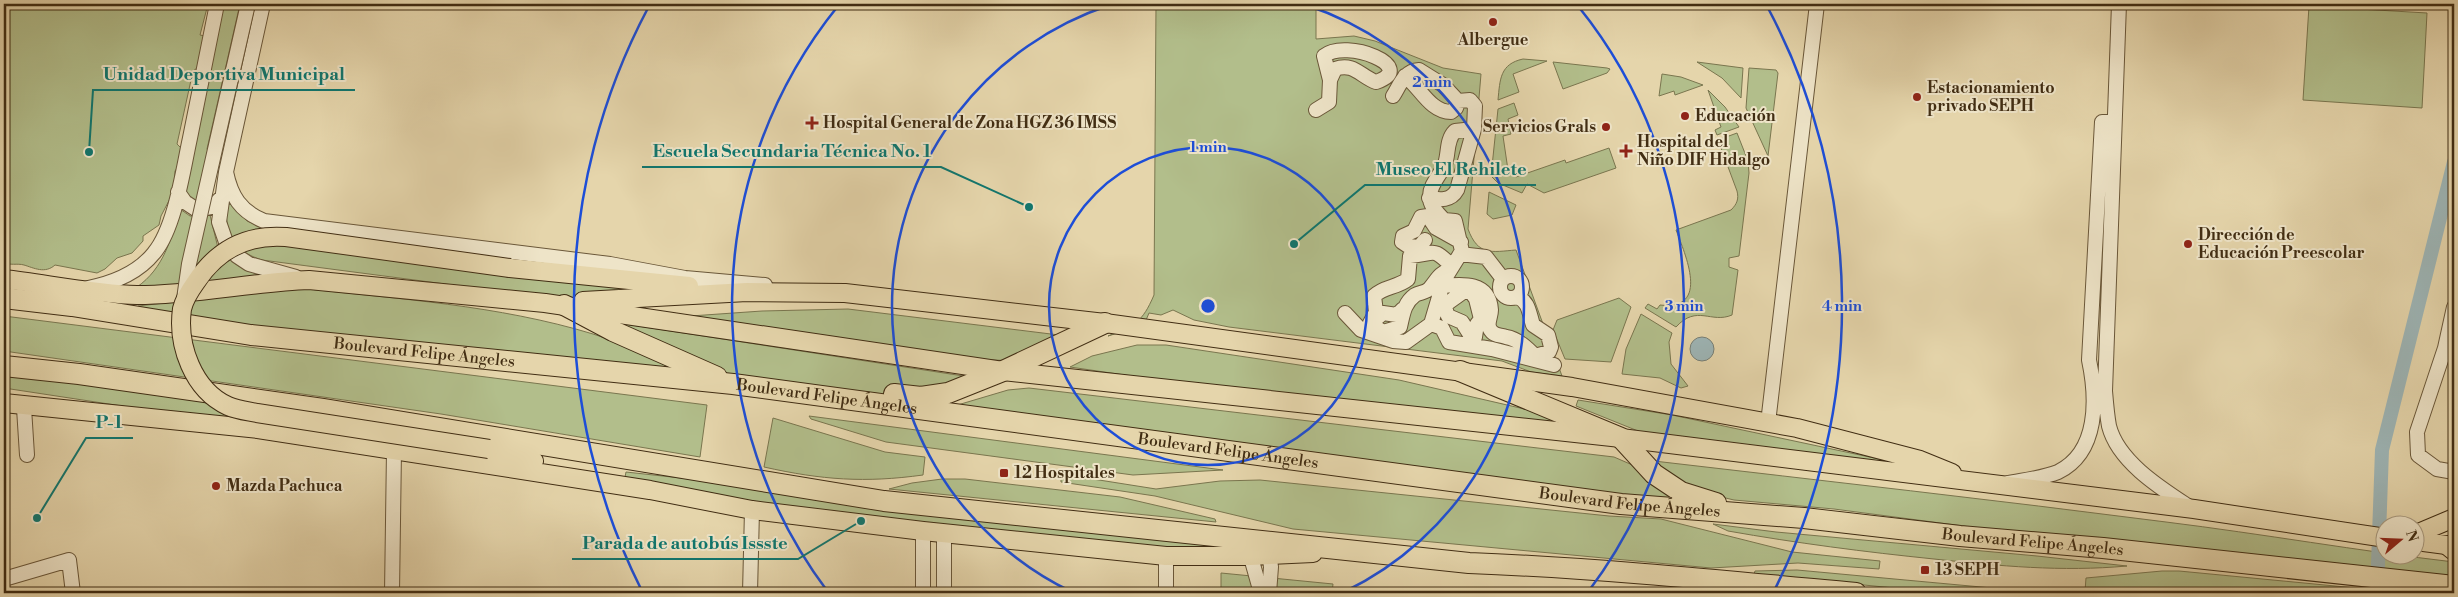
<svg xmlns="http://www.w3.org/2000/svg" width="2458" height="597" viewBox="0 0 2458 597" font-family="'Libre Bodoni',serif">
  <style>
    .green { fill: #b2be8b; stroke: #7a764f }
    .water { fill: #9db5b6; stroke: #787f75 }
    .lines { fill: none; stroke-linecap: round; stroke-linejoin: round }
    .canal { stroke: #9db5b6; stroke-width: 14 }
    .minor-casing { stroke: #6a5739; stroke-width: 16 }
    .major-casing { stroke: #412d13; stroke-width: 20 }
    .highway-casing { stroke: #412d13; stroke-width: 22 }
    .minor { stroke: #eee4c8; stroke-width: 14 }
    .major { stroke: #e5d5ab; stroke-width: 18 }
    .highway { stroke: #e5d5ab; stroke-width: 20 }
    .minor-bridge-casing { stroke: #6a5739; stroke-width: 16; stroke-linecap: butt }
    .major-bridge-casing { stroke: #412d13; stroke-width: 20; stroke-linecap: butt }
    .minor-bridge { stroke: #eee4c8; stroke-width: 14 }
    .major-bridge { stroke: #e5d5ab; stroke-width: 18 }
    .ring { fill: none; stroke: #1d4ed8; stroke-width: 2.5 }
    .poi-dot { fill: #8f2418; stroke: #eee4c8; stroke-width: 2 }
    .labels { text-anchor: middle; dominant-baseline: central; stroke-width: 4; stroke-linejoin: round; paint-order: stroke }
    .poi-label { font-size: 16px; font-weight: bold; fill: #412d13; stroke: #eee4c8; text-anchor: start }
    .street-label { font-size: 16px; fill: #412d13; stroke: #eee4c8 }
    .centre { fill: #1d4ed8; stroke: #eee4c8; stroke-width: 2.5 }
    .ring-label { font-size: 15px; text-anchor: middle; font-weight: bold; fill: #1d4ed8; stroke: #eee4c8; stroke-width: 4; stroke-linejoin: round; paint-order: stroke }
    .leader { fill: none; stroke: #0f766e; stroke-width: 2 }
    .callout-dot { fill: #0f766e; stroke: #eee4c8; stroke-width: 2 }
    .callout-label { font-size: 18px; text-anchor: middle; font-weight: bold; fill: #0f766e; stroke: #eee4c8; stroke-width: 4; stroke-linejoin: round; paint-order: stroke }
  </style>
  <rect width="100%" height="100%" fill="#e5d5ab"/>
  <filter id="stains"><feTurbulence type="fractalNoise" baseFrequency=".004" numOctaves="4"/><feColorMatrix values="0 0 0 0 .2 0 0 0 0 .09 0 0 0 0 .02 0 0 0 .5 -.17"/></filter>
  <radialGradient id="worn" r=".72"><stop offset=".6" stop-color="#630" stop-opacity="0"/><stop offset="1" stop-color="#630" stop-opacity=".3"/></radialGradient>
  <path class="green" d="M4 4H208L200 35 205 36 204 63 193 71 177 144 181 148 180 164 175 171 174 191 161 216 159 225 143 236V241L132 253 117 258 105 269 97 273 55 265C45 274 34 268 24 265 17 263 10 266 4 262Z
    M223 4H240L207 149 215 162 199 201H193L184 191Z
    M1156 4H1316V39L1354 36 1375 41 1443 68 1481 74 1468 229C1478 256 1491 252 1516 250L1562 376 1531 372 1502 361 1229 327 1194 320 1173 310 1161 315 1149 313 1144 325 1108 336C1135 325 1142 323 1154 295Z
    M2309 6 2427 13 2422 108 2303 100Z
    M1523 59 1547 61 1513 74 1519 92 1498 100C1500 79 1500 64 1523 59Z
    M1553 62 1607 68 1610 69 1607 73 1563 89Z
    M1697 62 1743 68 1741 98 1722 78Z
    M1749 68 1776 70 1778 73 1768 156 1746 108Z
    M1662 74 1681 77 1703 85 1675 95 1674 91 1659 96Z
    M1708 90 1725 107 1739 127 1717 135 1715 130 1721 127Z
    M1514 103 1518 115 1508 119 1511 134 1503 136 1508 170 1516 177 1565 160 1566 163 1609 148 1616 168 1544 193 1527 184 1522 193 1498 183 1491 176 1498 109Z
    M1737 133 1748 161 1749 173 1739 256 1729 258V267L1738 270 1732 315C1711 324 1697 304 1676 327L1645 308 1648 304 1657 309 1660 305C1711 311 1685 254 1676 230L1731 210C1737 204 1739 199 1737 191L1718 140Z
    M1489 192 1516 205 1512 215 1493 219 1487 214Z
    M230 204 247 221 259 226 663 294 552 298 262 260C243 254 229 243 227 222 226 215 225 208 230 204Z
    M180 209 190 216 210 215 218 248 237 265 258 275 209 283 137 287C164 268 171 239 180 209Z
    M300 288C397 299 498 305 593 334 626 344 661 364 694 379L137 313 138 306Z
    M1619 298 1631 307 1611 362 1565 359 1553 330 1557 320Z
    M848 309 1067 336 1033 362 957 358 662 318 762 311Z
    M1641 314 1672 333 1669 342 1671 364 1688 386 1681 388 1660 378 1622 374 1626 349Z
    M4 316 707 405 700 457 441 414 4 351Z
    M612 322 983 379 916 398 730 376Z
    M1137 345H1166L1399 380 1559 417 1557 427 1234 391 1070 367 1092 356Z
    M4 373 102 384 253 409V426L4 388Z
    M1029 388 1614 457 1637 467 1689 502 1646 499 944 409 1008 390Z
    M1578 400 1672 415 1907 465 1643 433 1576 406Z
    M809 416 1223 470 1133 475 886 442 811 419Z
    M773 418 885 452 925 457 923 475C865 483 822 480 764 467Z
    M1654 461C1825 481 1996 500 2166 522 2263 534 2359 551 2454 562V578L2077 541 1834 509 1734 500 1713 495 1674 478Z
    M626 472 699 480 1245 547 1166 552 745 501 625 477Z
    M1061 474 1156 489 1220 481 1260 480 1609 516 1661 519 1792 552 1880 561 1879 569 1798 563 1711 568 1293 529 1155 496 1061 482Z
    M942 479H965L1120 497 1215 519 1216 522 889 489 912 483Z
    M1713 524 1776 532 2037 556 2127 566C2062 572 1999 566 1934 559 1865 552 1796 543 1728 531Z
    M1797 570 2046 593H1944L1754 574 1755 571Z
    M2162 571H2179L2408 593H2094L2085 591 2086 578Z
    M1221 573 1333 584 1332 593H1221Z"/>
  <path class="water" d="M1690 349a12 12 0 1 1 24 0a12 12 0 1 1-24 0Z"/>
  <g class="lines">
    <path class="canal" d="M2377 593 2382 450 2454 162"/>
    <defs>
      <path id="minor" d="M263 4 226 172 219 222 227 245 237 256 249 264 296 277
        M2119 4 2105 391C2106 403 2107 415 2109 426 2118 462 2162 489 2191 508
        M1393 96C1400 85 1404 71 1419 70L1443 85 1458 101 1456 108 1451 112C1430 112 1420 87 1405 76
        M1316 110 1329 102 1330 80 1335 69C1354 62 1361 77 1376 82 1420 67 1346 38 1324 56L1330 80
        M226 172C231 196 240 211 264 221L610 264 685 278 765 285
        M178 192 185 202 197 210 212 207 222 197
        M1429 198C1440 200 1451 201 1457 190L1474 129 1475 106 1470 100 1458 101
        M1425 240 1419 247 1408 246 1402 242 1403 236 1414 231 1421 217 1428 216 1436 228 1461 242
        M1460 254 1486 257 1503 279
        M1450 270C1439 273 1437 280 1430 288 1426 293 1420 292 1415 295 1404 303 1403 314 1400 327L1383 332 1370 323 1376 312 1374 296C1384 286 1397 288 1408 279L1410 256C1437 254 1431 246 1452 266
        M1500 287a11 11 0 1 1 22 0a11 11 0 1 1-22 0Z
        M1442 286C1462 284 1489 281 1491 310 1491 318 1485 325 1492 332 1496 336 1501 335 1506 337 1518 339 1527 348 1535 356L1549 352 1551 347 1548 335 1533 325C1529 313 1529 301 1517 297
        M88 288C113 283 138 273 154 253 175 228 183 170 190 138 199 93 208 48 217 4
        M1437 304 1445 308 1448 316 1462 322 1469 333 1475 337 1477 324 1481 319 1476 299 1471 292H1463L1442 307
        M2454 307 2445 348 2417 432 2418 455 2437 469 2454 472
        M1345 313 1361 330 1393 341 1406 342 1431 324 1442 328 1449 342 1492 349 1554 365
        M1371 323 1383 313 1397 315 1403 309
        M1431 324 1444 280 1462 251 1455 221 1444 220C1438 213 1429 206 1430 196 1430 184 1440 176 1445 164 1449 153 1446 140 1455 131L1474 129
        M1768 423 1817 4
        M27 455 24 408 30 407
        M2008 483C2024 480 2043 478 2058 472 2099 452 2097 398 2089 360L2102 122H2114
        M1268 545 1271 567 1269 593
        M1250 546 1252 561 1261 593
        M1166 556V593
        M4 579 69 560 73 593
        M392 593 394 450
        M750 593 752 510
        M923 593V531
        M944 593V533"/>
      <path id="major" d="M510 268 689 286
        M4 279C47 284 94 294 137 295 195 295 252 282 309 280L545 303 1003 371 1621 438 2194 509 2386 538
        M583 301 747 292 845 293 1105 323 1572 387 1797 428 1920 460 1952 473
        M4 403 258 429 650 490 752 510 923 531 1166 556H1250L1313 553
        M489 449 534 461
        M2416 534 2454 518
        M2416 541 2454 546"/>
      <g id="highway">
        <path id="s1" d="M4 298 72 306 251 335 733 384 1621 504 1804 518 1960 536 2103 548 2454 586"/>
        <path d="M564 305 613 331 717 377"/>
        <path d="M4 366 79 374 323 409 884 501 1469 563C1598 568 1727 581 1856 593"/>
        <path d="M1460 371 1621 438 1654 474 1681 492 1716 503"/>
        <path d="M894 394 921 397 948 393 1003 371 1105 323"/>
        <path d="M2449 546 2454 550"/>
      </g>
    </defs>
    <use href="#minor" class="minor-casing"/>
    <use href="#major" class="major-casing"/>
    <use href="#highway" class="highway-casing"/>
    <use href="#minor" class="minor"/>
    <use href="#major" class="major"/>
    <use href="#highway" class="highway"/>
    <defs>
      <path id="minor-bridge" d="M184 299 189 264 248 4"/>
      <path id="major-bridge" d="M489 449 257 413C247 411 237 410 228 406 193 390 177 345 182 309 184 300 191 289 196 282 217 250 247 234 286 237L510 268"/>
    </defs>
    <use href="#minor-bridge" class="minor-bridge-casing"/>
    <use href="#major-bridge" class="major-bridge-casing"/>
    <use href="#minor-bridge" class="minor-bridge"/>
    <use href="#major-bridge" class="major-bridge"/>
  </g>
  <g class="ring">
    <circle cx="1208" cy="306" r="159"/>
    <path d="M1072 592A317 317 0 0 1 1110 5M1306 5A317 317 0 0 1 1344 592"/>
    <path d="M828 592A476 476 0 0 1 838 6M1578 6A476 476 0 0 1 1588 592"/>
    <path d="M641 589A634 634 0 0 1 648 8M1768 8A634 634 0 0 1 1775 589"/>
  </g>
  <g class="poi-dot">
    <circle cx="1493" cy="22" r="5"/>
    <circle cx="1917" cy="97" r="5"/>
    <circle cx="1685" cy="116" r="5"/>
    <path d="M809.5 115.5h5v5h5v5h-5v5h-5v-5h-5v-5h5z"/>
    <circle cx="1606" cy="127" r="5"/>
    <path d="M1623.5 143.5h5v5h5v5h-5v5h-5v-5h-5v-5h5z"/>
    <circle cx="2188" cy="244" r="5"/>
    <rect x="999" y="468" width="10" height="10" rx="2.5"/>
    <circle cx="216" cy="486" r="5"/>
    <rect x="1920" y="565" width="10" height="10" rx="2.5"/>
  </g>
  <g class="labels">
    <g class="poi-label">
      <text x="1493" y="40" text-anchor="middle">Albergue</text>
      <text x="1927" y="88">Estacionamiento<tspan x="1927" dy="18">privado SEPH</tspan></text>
      <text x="1695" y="116">Educación</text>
      <text x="823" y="123">Hospital General de Zona HGZ 36 IMSS</text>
      <text x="1596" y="127" text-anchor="end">Servicios Grals</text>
      <text x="1637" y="142">Hospital del<tspan x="1637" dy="18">Niño DIF Hidalgo</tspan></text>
      <text x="2198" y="235">Dirección de<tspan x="2198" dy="18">Educación Preescolar</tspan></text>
      <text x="1014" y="473">12 Hospitales</text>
      <text x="226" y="486">Mazda Pachuca</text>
      <text x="1935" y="570">13 SEPH</text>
    </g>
    <g class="street-label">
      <text stroke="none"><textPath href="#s1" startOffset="424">Boulevard Felipe Ángeles</textPath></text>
      <text stroke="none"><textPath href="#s1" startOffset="829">Boulevard Felipe Ángeles</textPath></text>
      <text stroke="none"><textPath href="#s1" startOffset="1234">Boulevard Felipe Ángeles</textPath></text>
      <text stroke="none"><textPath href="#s1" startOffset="1639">Boulevard Felipe Ángeles</textPath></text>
      <text stroke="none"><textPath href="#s1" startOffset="2044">Boulevard Felipe Ángeles</textPath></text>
    </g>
  </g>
  <circle cx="1208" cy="306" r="8" class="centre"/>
  <g class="ring-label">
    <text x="1432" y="87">2 min</text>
    <text x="1208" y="152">1 min</text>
    <text x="1684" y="311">3 min</text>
    <text x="1842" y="311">4 min</text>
  </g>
  <path class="leader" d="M89 152L93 90H355M1029 207L941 167H642M1294 244L1365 185H1536M37 518L86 438H133M861 521L798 559H572"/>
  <g class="callout-dot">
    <circle cx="89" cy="152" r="5"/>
    <circle cx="1029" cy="207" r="5"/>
    <circle cx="1294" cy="244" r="5"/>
    <circle cx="37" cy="518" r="5"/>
    <circle cx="861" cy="521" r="5"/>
  </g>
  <g class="callout-label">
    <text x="224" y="80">Unidad Deportiva Municipal</text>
    <text x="792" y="157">Escuela Secundaria Técnica No. 1</text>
    <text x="1451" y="175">Museo El Rehilete</text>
    <text x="109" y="428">P-1</text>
    <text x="685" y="549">Parada de autobús Issste</text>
  </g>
  <rect width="2458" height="597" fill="none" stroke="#e5d5ab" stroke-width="20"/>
  <rect x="5" y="5" width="2448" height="587" fill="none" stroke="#412d13" stroke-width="2.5"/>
  <rect x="10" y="10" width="2438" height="577" fill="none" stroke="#412d13"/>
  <g transform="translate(2400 540) rotate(71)"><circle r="24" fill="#eee4c8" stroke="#a99b80"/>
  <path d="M0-4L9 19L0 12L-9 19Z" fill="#8f2418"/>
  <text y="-8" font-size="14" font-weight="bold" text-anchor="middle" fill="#412d13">N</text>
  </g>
  <rect width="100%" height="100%" filter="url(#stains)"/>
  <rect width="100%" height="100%" fill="url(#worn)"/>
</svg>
